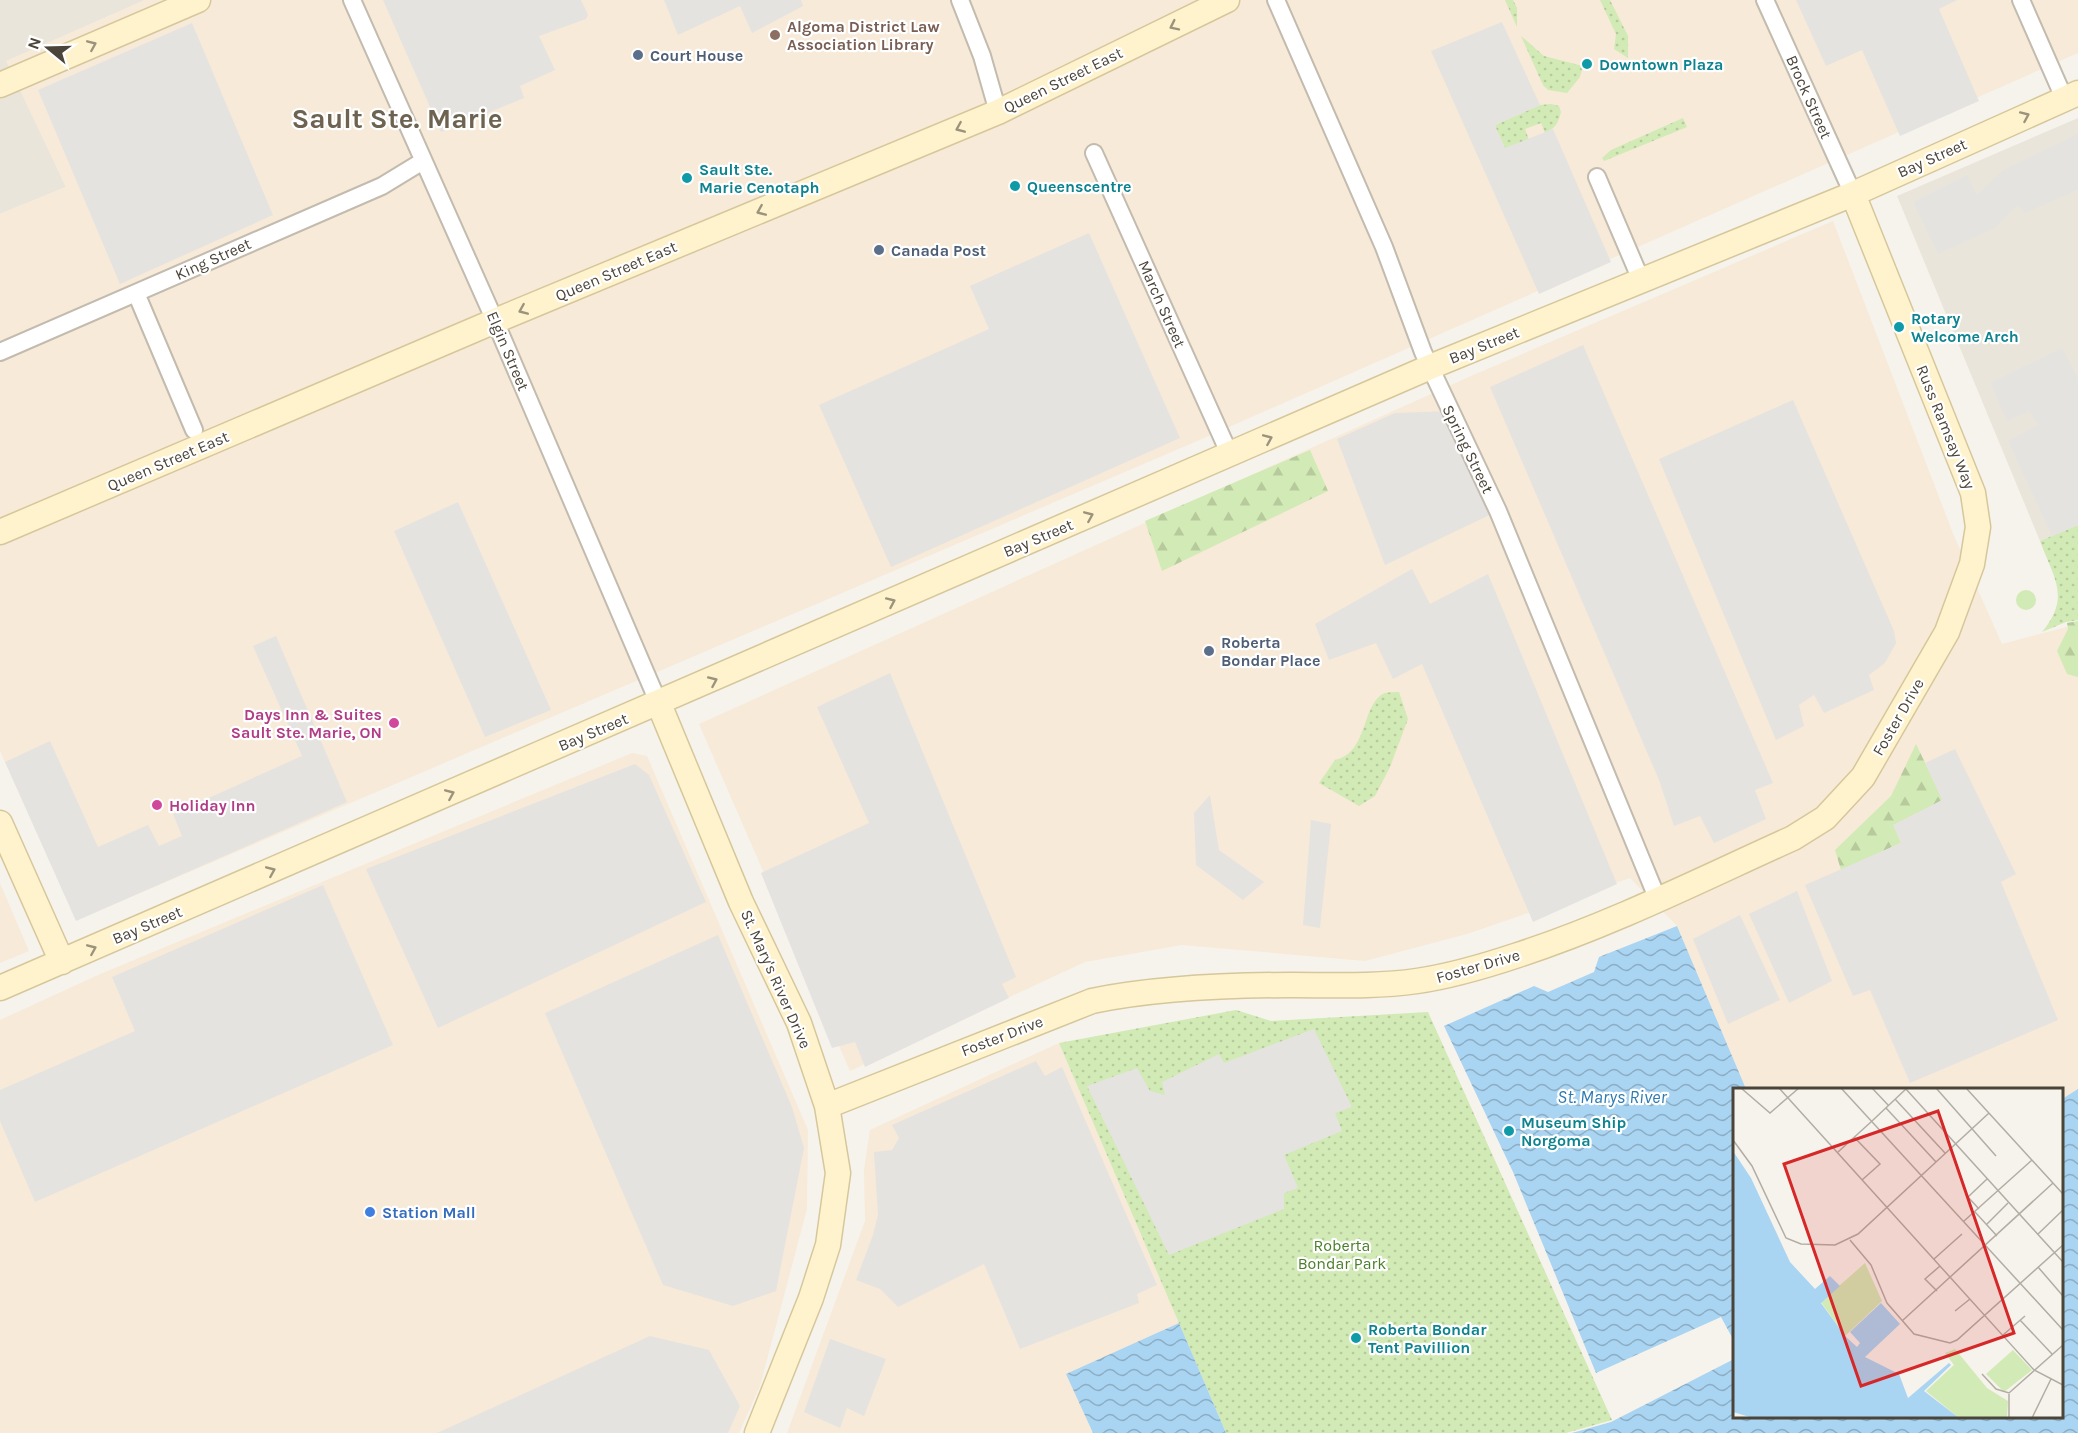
<svg xmlns="http://www.w3.org/2000/svg" width="2078" height="1433" viewBox="0 0 2078 1433" font-family="Karla,sans-serif">
  <style>
    .residential { fill: #eae5da }
    .commercial { fill: #f7ead8 }
    .grass { fill: url(#grass-dots) }
    .forest { fill: url(#forest-firs) }
    .garden { fill: #d2eab5 }
    .parking { fill: #e5e3e0 }
    .water { fill: url(#water-waves) }
    .lines { fill: none; stroke-linecap: round; stroke-linejoin: round }
    .street-casing { stroke: #c2bbae; stroke-width: 20 }
    .secondary-casing { stroke: #d6c79b; stroke-width: 27 }
    .street { stroke: #fff; stroke-width: 16 }
    .secondary { stroke: #fff3cd; stroke-width: 24 }
    .oneway { stroke: #9c937c }
    .education-dot { fill: #8d6e63; stroke: #fff; stroke-width: 2 }
    .service-dot { fill: #5c6f8a; stroke: #fff; stroke-width: 2 }
    .culture-dot { fill: #0f9aa8; stroke: #fff; stroke-width: 2 }
    .hotel-dot { fill: #d1479c; stroke: #fff; stroke-width: 2 }
    .shop-dot { fill: #3f7fe0; stroke: #fff; stroke-width: 2 }
    .labels { text-anchor: middle; dominant-baseline: central; stroke-width: 4.5; stroke-linejoin: round; paint-order: stroke }
    .education-label { font-size: 16px; font-weight: bold; fill: #785e54; stroke: #fff; text-anchor: start }
    .service-label { font-size: 16px; font-weight: bold; fill: #4e5e75; stroke: #fff; text-anchor: start }
    .culture-label { font-size: 16px; font-weight: bold; fill: #0d838f; stroke: #fff; text-anchor: start }
    .street-label { font-size: 16px; fill: #4b4439; stroke: #fff }
    .hotel-label { font-size: 16px; font-weight: bold; fill: #b23c85; stroke: #fff; text-anchor: end }
    .shop-label { font-size: 16px; font-weight: bold; fill: #366cbe; stroke: #fff; text-anchor: start }
    .park-label { font-size: 16px; fill: #4a7f2a; stroke: #fff }
    .water-label { font-size: 18px; font-style: italic; fill: #2e7ab2; stroke: #fff }
    .town-label { font-size: 28px; font-weight: bold; fill: #6e6250; stroke: #fff }
    .inset-road { fill: none; stroke: #b2ada4; stroke-width: 1.5 }
    .view { fill: #d62828; fill-opacity: 0.15; stroke: #d62828; stroke-width: 3 }
    .inset-edge { fill: none; stroke: #4b4439; stroke-width: 3 }
  </style>
  <defs>
    <pattern id="grass-dots" width="8" height="8" patternUnits="userSpaceOnUse" patternTransform="scale(1.5)"><rect width="8" height="8" fill="#d2eab5"/><path d="M2 2h.1M6 6h.1" fill="none" stroke="#b6ca9c" stroke-width="1.8" stroke-linecap="round"/></pattern>
    <pattern id="forest-firs" width="22" height="20" patternUnits="userSpaceOnUse" patternTransform="scale(1.5)"><rect width="22" height="20" fill="#d2eab5"/><path d="M5 1l3.5 6h-7zM16 11l3.5 6h-7z" fill="#b6ca9c"/></pattern>
    <pattern id="water-waves" width="16" height="10" patternUnits="userSpaceOnUse" patternTransform="scale(1.5)"><rect width="16" height="10" fill="#a9d4f2"/><path d="M0 5q4-4 8 0t8 0" fill="none" stroke="#8caec5"/></pattern>
  </defs>
  <rect width="100%" height="100%" fill="#f6f3ec"/>
  <path class="residential" d="M0 0H145L7 61 66 187 0 214Z
    M2078 118V525L2040 541 1897 196Z"/>
  <path class="commercial" d="M145 0H2078V53L1195 442 77 920 0 751V214L66 187 6 61Z
    M1833 221 1954 536 2002 644 2078 624V1089L2062 1099V1090L1746 1089 1677 926 1630 878 1467 934 1365 961 1182 945 1085 962 850 1071 699 724 1471 376Z
    M632 753 647 756 808 1130 807 1209 760 1386 739 1433H0V1020L98 975Z
    M0 883 29 951 0 963Z
    M1059 1043 1179 1323 1067 1374 1093 1433H787L865 1221 864 1169 870 1130Z"/>
  <path class="grass" d="M1505 0H1513L1517 8V27Z
    M1600 0H1610L1628 36V58L1614 49 1616 34Z
    M1521 36 1544 56 1583 66 1580 77 1567 93 1548 90 1543 85Z
    M1551 104 1559 106 1561 112C1558 123 1556 128 1545 133L1541 123 1525 129 1529 140 1505 149 1495 126 1497 124 1540 105Z
    M1683 118 1687 127 1604 161 1602 158 1611 150Z
    M2078 525V620L2066 622 2042 632C2071 597 2054 579 2040 541Z
    M1399 692 1408 719 1390 767 1375 796 1359 806 1319 783 1335 760C1369 753 1361 703 1385 693 1389 692 1395 692 1399 692Z
    M1236 1010 1271 1021 1428 1012 1612 1420 1566 1433H1226L1059 1043Z"/>
  <path class="forest" d="M1310 450 1328 491 1162 571 1145 521Z
    M2078 621V677L2067 674 2057 651 2068 629 2067 623Z
    M1916 744 1943 800 1894 825 1901 843 1841 870 1835 850 1891 796Z"/>
  <path class="garden" d="M2016 600a10 10 0 1 1 20 0a10 10 0 1 1-20 0Z"/>
  <path class="parking" d="M383 0H581L588 15 586 19 539 36 555 70 520 86 524 98 441 132Z
    M664 0H801L803 6 752 33 740 6 678 35Z
    M1796 0H1957L1939 9 1979 101 1900 136 1862 50 1826 66Z
    M1502 22 1540 105 1497 124 1495 126 1505 148 1553 129 1611 262 1539 294 1431 51Z
    M192 23 273 215 120 284 38 90Z
    M2078 134V190L2025 213 2018 205 1995 228 1938 254 1913 202 1967 175 1977 195 2003 170Z
    M1089 233 1180 438 891 567 819 405 989 329 970 286Z
    M1583 345 1773 783 1755 790 1766 819 1714 843 1700 816 1674 826 1659 780 1490 387Z
    M2062 348 2078 378V525L2052 536 2008 441 2038 425 2029 411 2007 421 1990 383Z
    M1793 400 1894 631 1896 643 1885 663 1869 675 1874 690 1824 713 1814 695 1799 705 1804 726 1776 740 1659 459Z
    M1449 411 1498 511 1385 565 1337 439 1395 413Z
    M458 502 551 710 485 737 394 531Z
    M1412 569 1430 604 1488 574 1617 884 1533 922 1422 664 1393 679 1376 643 1329 660 1315 624Z
    M276 636 347 802 76 921 5 762 50 741 98 847 148 825 159 846 182 836 173 814 302 756 253 646Z
    M890 673 1016 977 1002 984 1009 998 865 1067 855 1042 832 1048 761 873 869 823 817 707Z
    M1955 749 2016 874 2001 882 2058 1020 1910 1083 1870 990 1853 996 1805 885 1901 843 1893 825 1942 800 1925 763Z
    M635 764 649 775 706 902 438 1028 366 869Z
    M1210 795 1219 850 1264 882 1243 900 1196 865 1194 813Z
    M1311 820 1331 824 1320 928 1303 925Z
    M323 885 393 1045 35 1202 0 1121V1090L135 1031 112 977Z
    M1797 891 1832 981 1789 1003 1749 914Z
    M1740 915 1780 1000 1728 1024 1693 939Z
    M718 935 792 1107 804 1148 776 1291 733 1306 663 1285 545 1013Z
    M1314 1029 1352 1107 1335 1113 1342 1131 1284 1155 1298 1188 1284 1193V1209L1169 1255 1087 1086 1137 1068 1150 1091 1165 1095 1162 1082 1219 1054 1224 1063Z
    M1036 1061 1045 1076 1062 1067 1157 1285 1137 1294 1139 1303 1020 1349 984 1264 898 1307 880 1289 856 1280 873 1235 878 1215 874 1152 892 1150 899 1138 892 1125Z
    M650 1336 709 1350 740 1406 728 1433H437Z
    M830 1339 886 1359 864 1416 847 1408 840 1428 804 1412Z"/>
  <path class="water" d="M1677 926 1746 1089 1734 1090V1341L1721 1317 1596 1373 1513 1172 1444 1026 1534 986 1548 992 1594 972 1599 957Z
    M2078 1089V1433H1572L1611 1422 1734 1359V1416H2062V1099Z
    M1179 1323 1226 1433H1093L1066 1374Z"/>
  <g class="lines">
    <defs>
      <path id="street" d="M352 0 495 321 659 704
        M960 0 982 56 998 112
        M1276 0 1384 247 1423 352 1498 511 1658 900
        M1765 0 1853 194
        M2021 0 2064 98
        M1094 153 1230 455
        M1597 177 1641 280
        M136 293 194 430
        M0 352 382 186 423 161"/>
      <path id="secondary" d="M0 85 198 0
        M0 532 495 321 998 112 1227 0
        M659 704 741 902 799 1023 827 1106 838 1173 828 1245 811 1298 757 1433
        M0 823 62 962
        M0 988 1430 367 1853 194 2078 93
        M827 1106 1092 1001C1156 988 1226 985 1291 985 1333 985 1375 987 1417 981 1452 976 1485 966 1518 955 1613 924 1702 879 1793 838L1825 818 1863 777 1947 632 1972 564 1978 527 1973 493 1853 194"/>
    </defs>
    <use href="#street" class="street-casing"/>
    <use href="#secondary" class="secondary-casing"/>
    <use href="#street" class="street"/>
    <use href="#secondary" class="secondary"/>
  </g>
  <defs><path id="oneway-chevron" d="M-2-3.5L2.5 0L-2 3.5" fill="none" stroke-width="1.6" stroke-linecap="round" stroke-linejoin="round" transform="scale(1.5)"/></defs>
  <g class="oneway">
    <use href="#oneway-chevron" transform="translate(1174 26) rotate(154)"/>
    <use href="#oneway-chevron" transform="translate(92 45) rotate(-23)"/>
    <use href="#oneway-chevron" transform="translate(2025 116) rotate(-24)"/>
    <use href="#oneway-chevron" transform="translate(960 128) rotate(157)"/>
    <use href="#oneway-chevron" transform="translate(761 211) rotate(157)"/>
    <use href="#oneway-chevron" transform="translate(523 310) rotate(157)"/>
    <use href="#oneway-chevron" transform="translate(1268 439) rotate(-23)"/>
    <use href="#oneway-chevron" transform="translate(1089 516) rotate(-23)"/>
    <use href="#oneway-chevron" transform="translate(891 602) rotate(-24)"/>
    <use href="#oneway-chevron" transform="translate(713 681) rotate(-24)"/>
    <use href="#oneway-chevron" transform="translate(450 794) rotate(-23)"/>
    <use href="#oneway-chevron" transform="translate(271 871) rotate(-23)"/>
    <use href="#oneway-chevron" transform="translate(92 949) rotate(-23)"/>
  </g>
  <circle class="education-dot" cx="775" cy="35" r="6"/>
  <g class="service-dot">
    <circle cx="638" cy="55" r="6"/>
    <circle cx="879" cy="250" r="6"/>
    <circle cx="1209" cy="651" r="6"/>
  </g>
  <g class="culture-dot">
    <circle cx="1587" cy="64" r="6"/>
    <circle cx="687" cy="178" r="6"/>
    <circle cx="1015" cy="186" r="6"/>
    <circle cx="1899" cy="327" r="6"/>
    <circle cx="1509" cy="1131" r="6"/>
    <circle cx="1356" cy="1338" r="6"/>
  </g>
  <g class="hotel-dot">
    <circle cx="394" cy="723" r="6"/>
    <circle cx="157" cy="805" r="6"/>
  </g>
  <circle class="shop-dot" cx="370" cy="1212" r="6"/>
  <g class="labels">
    <g class="education-label">
      <text x="787" y="26">Algoma District Law<tspan x="787" dy="18">Association Library</tspan></text>
    </g>
    <g class="service-label">
      <text x="650" y="55">Court House</text>
      <text x="891" y="250">Canada Post</text>
      <text x="1221" y="642">Roberta<tspan x="1221" dy="18">Bondar Place</tspan></text>
    </g>
    <g class="culture-label">
      <text x="1599" y="64">Downtown Plaza</text>
      <text x="699" y="169">Sault Ste.<tspan x="699" dy="18">Marie Cenotaph</tspan></text>
      <text x="1027" y="186">Queenscentre</text>
      <text x="1911" y="318">Rotary<tspan x="1911" dy="18">Welcome Arch</tspan></text>
      <text x="1521" y="1122">Museum Ship<tspan x="1521" dy="18">Norgoma</tspan></text>
      <text x="1368" y="1329">Roberta Bondar<tspan x="1368" dy="18">Tent Pavillion</tspan></text>
    </g>
    <g class="street-label">
      <text transform="translate(1063 80) rotate(-26)">Queen Street East</text>
      <text transform="translate(1809 97) rotate(66)">Brock Street</text>
      <text transform="translate(1932 158) rotate(-24)">Bay Street</text>
      <text transform="translate(213 259) rotate(-24)">King Street</text>
      <text transform="translate(616 271) rotate(-23)">Queen Street East</text>
      <text transform="translate(1162 304) rotate(66)">March Street</text>
      <text transform="translate(1484 345) rotate(-22)">Bay Street</text>
      <text transform="translate(508 351) rotate(67)">Elgin Street</text>
      <text transform="translate(1946 427) rotate(68)">Russ Ramsay Way</text>
      <text transform="translate(1468 449) rotate(64)">Spring Street</text>
      <text transform="translate(168 461) rotate(-23)">Queen Street East</text>
      <text transform="translate(1038 538) rotate(-23)">Bay Street</text>
      <text transform="translate(1898 717) rotate(-60)">Foster Drive</text>
      <text transform="translate(593 732) rotate(-23)">Bay Street</text>
      <text transform="translate(147 925) rotate(-23)">Bay Street</text>
      <text transform="translate(1478 966) rotate(-16)">Foster Drive</text>
      <text transform="translate(776 979) rotate(66)">St. Mary's River Drive</text>
      <text transform="translate(1002 1036) rotate(-21)">Foster Drive</text>
    </g>
    <g class="hotel-label">
      <text x="382" y="714">Days Inn &amp; Suites<tspan x="382" dy="18">Sault Ste. Marie, ON</tspan></text>
      <text x="169" y="805" text-anchor="start">Holiday Inn</text>
    </g>
    <g class="shop-label">
      <text x="382" y="1212">Station Mall</text>
    </g>
    <g class="park-label">
      <text x="1342" y="1245">Roberta<tspan x="1342" dy="18">Bondar Park</tspan></text>
    </g>
    <g class="water-label">
      <text x="1612" y="1097">St. Marys River</text>
    </g>
    <g class="town-label">
      <text x="397" y="118">Sault Ste. Marie</text>
    </g>
  </g>
  <g transform="translate(1733 1088)">
    <rect width="330" height="330" fill="#f6f3ec"/>
    <path d="M132 175 149 213 112 248 88 214ZM222 261 254 300 275 313 274 330H226L193 303 221 277 212 265ZM280 262 299 282 271 304 253 286Z" fill="#d2eab5"/>
    <path d="M0 63 18 90 57 174 82 201 97 188 107 198 88 215 112 248 124 259 127 255 117 244 148 215 167 236 132 269 166 286 175 310 216 275 218 277 191 303 226 330H20L0 324Z" fill="#a9d4f2"/>
    <path class="inset-road" d="M8 0 37 25 66 0M46 0 301 282 330 297M108 0 330 242M139 0 156 18M172 0 330 174M203 0 263 68M233 0 330 106M162 11 212 65M153 20 203 74M139 33 174 0M121 49 147 76 129 92M0 52 19 78 53 150 68 156 102 157 125 146 256 25M105 64 139 33M246 121 235 109 254 91M242 124 264 148M231 133 299 72M254 136 275 115M305 146 330 122M117 152 138 177 154 215 181 246 217 255 224 252 330 157M201 171 229 146M305 179 330 208M204 203 192 191 207 178M222 223 237 211M287 232 319 266M169 233 320 95M270 247 292 228M249 286 263 301 276 305 330 257M276 330V306M299 330 318 291"/>
    <path class="view" d="M205 23 281 245 128 298 51 76Z"/>
    <rect width="330" height="330" class="inset-edge"/>
  </g>
  <g transform="translate(48 48) rotate(289)" stroke="#ffffff" stroke-width="4.5" paint-order="stroke">
  <path d="M0-4.5L10 22L0 15L-10 22Z" fill="#4b4439"/>
  <text y="-9" font-size="16" font-weight="bold" text-anchor="middle" fill="#4b4439">N</text>
  </g>
</svg>
